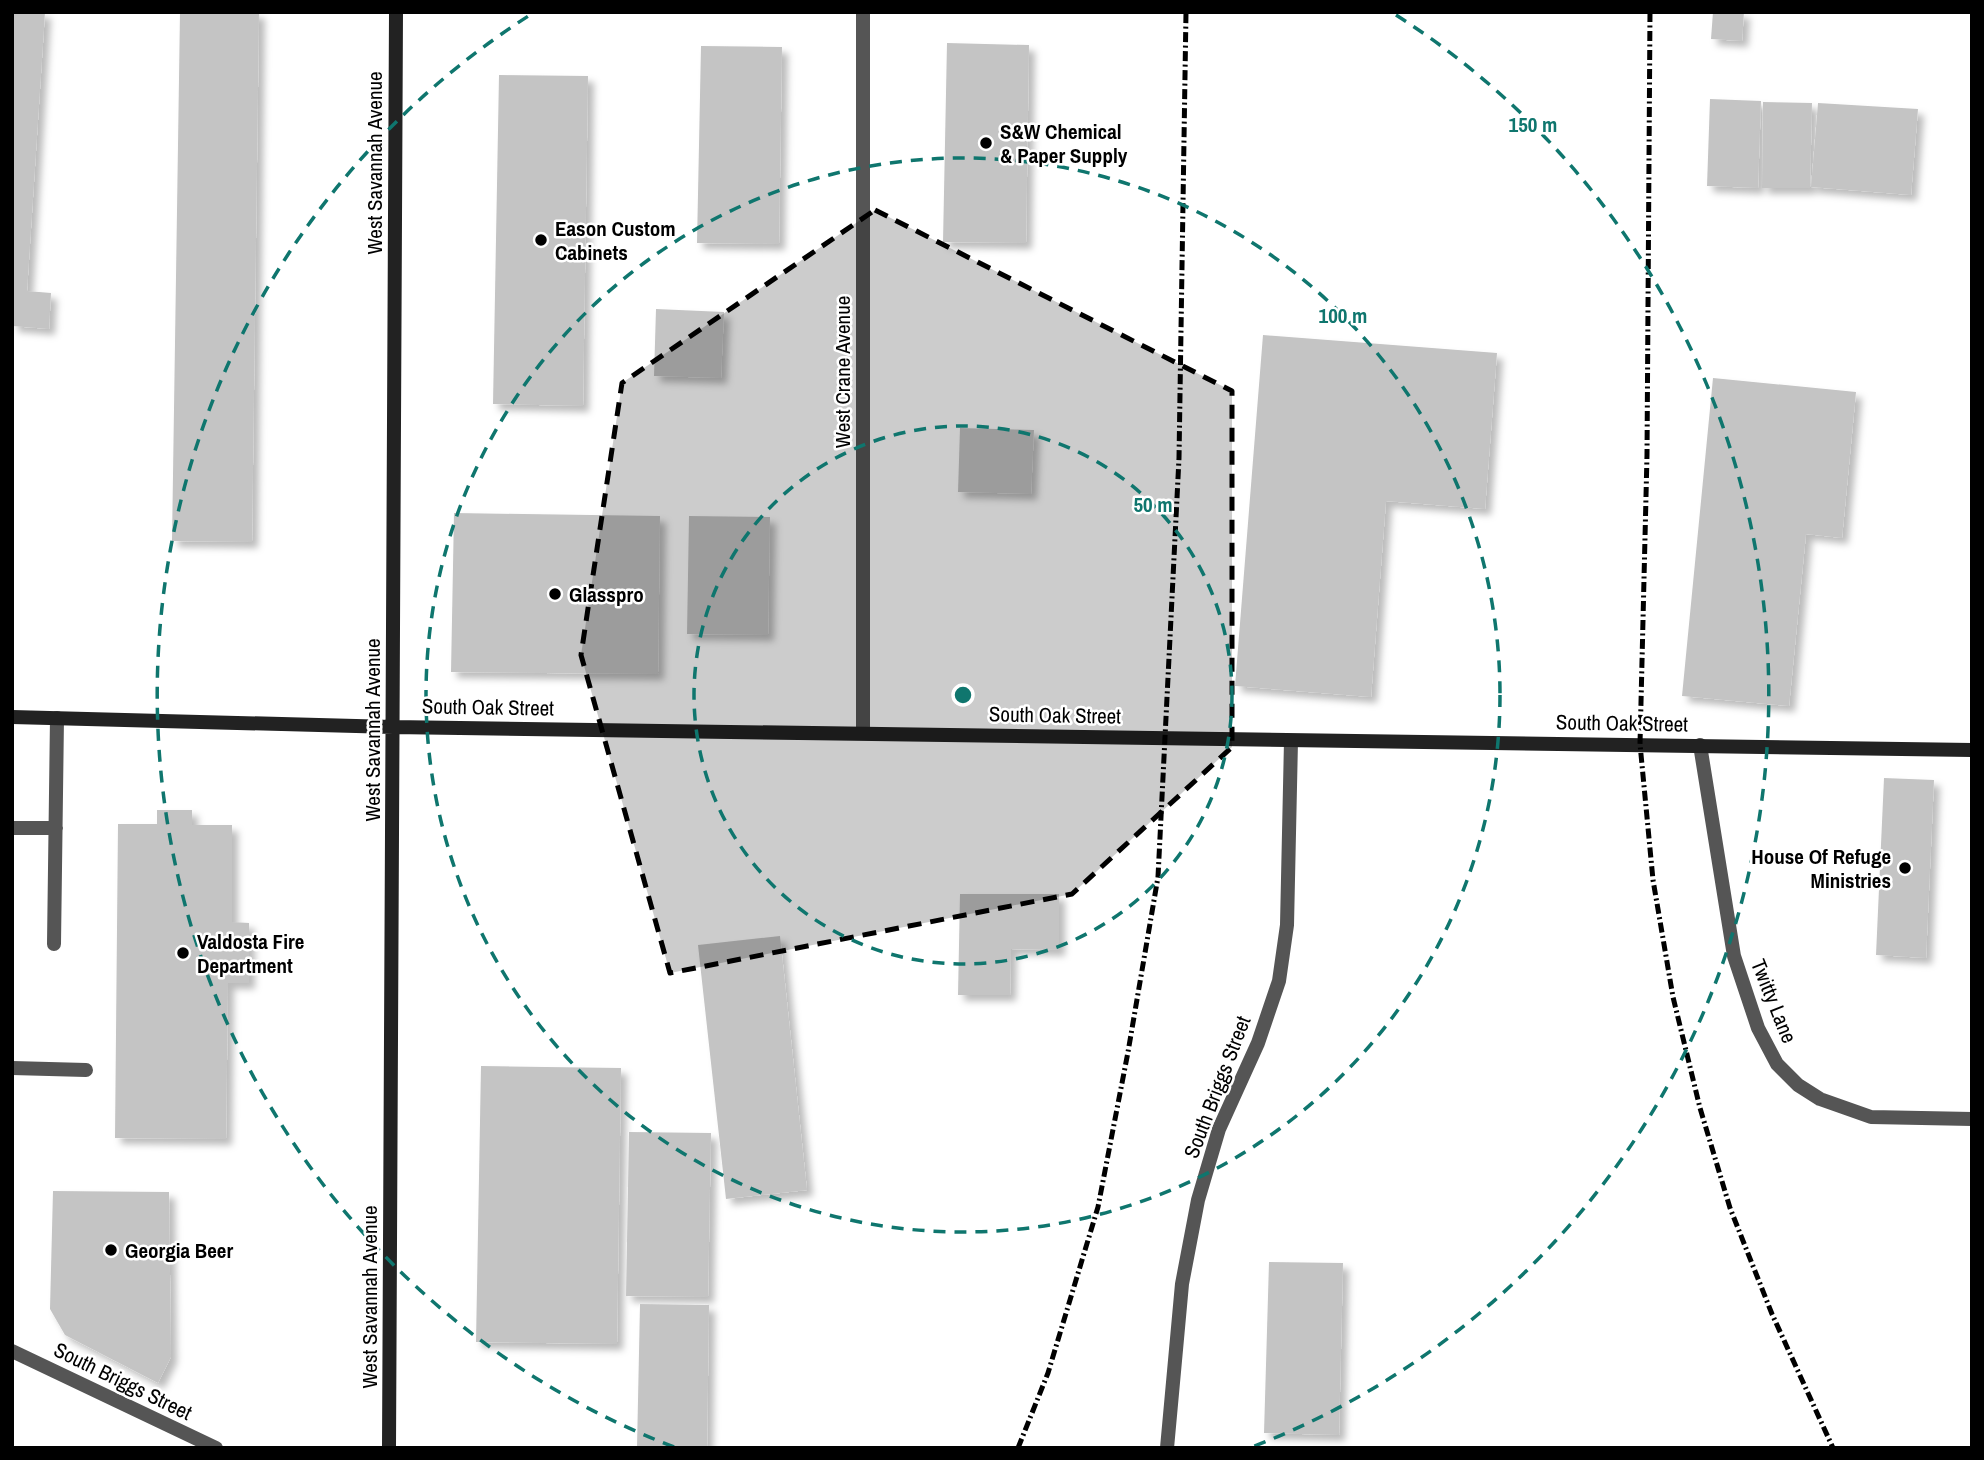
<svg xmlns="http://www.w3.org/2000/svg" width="1984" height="1460" viewBox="0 0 1984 1460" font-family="'Archivo Narrow',sans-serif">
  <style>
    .building { fill: #c4c4c4; filter: url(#shadow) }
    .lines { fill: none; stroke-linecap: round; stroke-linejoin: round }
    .lane { stroke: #555; stroke-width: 14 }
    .street { stroke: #555; stroke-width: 14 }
    .secondary { stroke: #222; stroke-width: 14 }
    .rail { stroke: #000; stroke-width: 5; stroke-dasharray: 10 3.5 2 3.5; stroke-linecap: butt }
    .marked { fill: #000; fill-opacity: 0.2; stroke: #000; stroke-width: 5; stroke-dasharray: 14 9; stroke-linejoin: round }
    .ring { fill: none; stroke: #0f766e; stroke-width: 3.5; stroke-dasharray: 12 9 }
    .poi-dot { fill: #000; stroke: #fff; stroke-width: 2.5 }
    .labels { text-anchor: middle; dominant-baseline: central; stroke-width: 5; stroke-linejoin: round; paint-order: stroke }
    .poi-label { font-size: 21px; font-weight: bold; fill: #000; stroke: #fff; text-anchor: start }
    .street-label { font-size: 21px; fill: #000; stroke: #fff }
    .centre { fill: #0f766e; stroke: #fff; stroke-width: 3.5 }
    .ring-label { font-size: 21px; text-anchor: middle; font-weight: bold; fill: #0f766e; stroke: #fff; stroke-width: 5; stroke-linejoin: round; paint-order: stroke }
  </style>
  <defs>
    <filter id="shadow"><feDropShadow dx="6" dy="6" stdDeviation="3.5" flood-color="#0004"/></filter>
  </defs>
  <rect width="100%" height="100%" fill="#fff"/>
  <path class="building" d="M12 12H45L27 291 51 293 49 329 12 326Z
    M180 12H259L252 542 172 541Z
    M1713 12H1744L1742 41 1711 39Z
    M947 43 1029 45 1026 243 943 242Z
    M701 46 782 47 779 244 697 243Z
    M499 75 588 76 583 406 493 404Z
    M1710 99 1761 101 1758 188 1707 186Z
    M1763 102 1812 103 1810 188H1762Z
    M1818 103 1918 109 1911 195 1811 187Z
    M656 309 724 312 721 378 654 376Z
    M1263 335 1497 353 1485 509 1386 501 1371 697 1235 686Z
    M1713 378 1856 392 1842 538 1806 534 1789 706 1682 696Z
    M960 428 1034 430 1031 494 958 492Z
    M454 513 660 516 658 674 451 672Z
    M689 516 770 517 768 635 687 634Z
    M1884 778 1934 780 1926 958 1876 955Z
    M157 810H192V825H232V922L249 923V983H228L226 1139 115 1138 118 824H157Z
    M960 894H1059V950L1011 949 1010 995H958Z
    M780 936 807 1190 726 1199 698 945Z
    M481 1066 621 1068 617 1344 476 1342Z
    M629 1132 711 1133 708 1297 626 1296Z
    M53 1191 169 1192 171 1357 158 1383 65 1335 50 1309Z
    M1269 1262 1343 1263 1339 1435 1264 1433Z
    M640 1304 709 1305 707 1448H637Z"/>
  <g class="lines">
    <path class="lane" d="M12 828H56
      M54 944 57 718
      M12 1068 86 1070"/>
    <path class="street" d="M863 732V12
      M1700 745 1734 956 1758 1028 1777 1064 1798 1085 1820 1099 1871 1117 1972 1119
      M12 1351 216 1448
      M1167 1448 1182 1284 1198 1200 1219 1129 1258 1043 1279 981 1287 925 1291 741"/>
    <path class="secondary" d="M12 717 393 727 1972 750
      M389 1448 396 12"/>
    <path class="rail" d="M1650 12 1647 455 1640 744 1653 880 1673 997 1700 1108 1730 1208 1772 1314 1833 1448
      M1018 1448 1048 1373 1098 1207 1128 1052 1158 877 1179 458 1186 12"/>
  </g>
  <path class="marked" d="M875 210 1232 391V747L1072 894 670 973 581 655 622 383Z"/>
  <g class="ring">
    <circle cx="963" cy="695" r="269"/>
    <circle cx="963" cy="695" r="537"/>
    <path d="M674 1447A806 806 0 0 1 530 15M1396 15A806 806 0 0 1 1252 1447"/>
  </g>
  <g class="poi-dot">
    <circle cx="986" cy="143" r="7"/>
    <circle cx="541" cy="240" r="7"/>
    <circle cx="555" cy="594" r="7"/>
    <circle cx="1905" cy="868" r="7"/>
    <circle cx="183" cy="953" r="7"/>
    <circle cx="111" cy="1250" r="7"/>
  </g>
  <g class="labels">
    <g class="poi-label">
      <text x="1000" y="131">S&amp;W Chemical<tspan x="1000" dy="24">&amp; Paper Supply</tspan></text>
      <text x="555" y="228">Eason Custom<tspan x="555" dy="24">Cabinets</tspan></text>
      <text x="569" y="594">Glasspro</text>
      <text x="1891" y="856" text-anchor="end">House Of Refuge<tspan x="1891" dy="24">Ministries</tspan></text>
      <text x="197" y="941">Valdosta Fire<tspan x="197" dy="24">Department</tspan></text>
      <text x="125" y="1250">Georgia Beer</text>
    </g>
    <g class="street-label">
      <text transform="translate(374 163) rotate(-90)">West Savannah Avenue</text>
      <text transform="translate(842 372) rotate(-90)">West Crane Avenue</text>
      <text transform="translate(488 707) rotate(1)">South Oak Street</text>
      <text transform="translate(1055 715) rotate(1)">South Oak Street</text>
      <text transform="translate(1622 723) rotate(1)">South Oak Street</text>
      <text transform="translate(372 730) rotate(-90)">West Savannah Avenue</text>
      <text transform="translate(1774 1001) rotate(68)">Twitty Lane</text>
      <text transform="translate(1217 1087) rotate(-69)">South Briggs Street</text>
      <text transform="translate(369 1297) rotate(-90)">West Savannah Avenue</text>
      <text transform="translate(123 1381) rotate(26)">South Briggs Street</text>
    </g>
  </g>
  <circle cx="963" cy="695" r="10" class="centre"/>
  <g class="ring-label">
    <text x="1533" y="132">150 m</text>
    <text x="1343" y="323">100 m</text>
    <text x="1153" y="512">50 m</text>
  </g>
  <rect width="1984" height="1460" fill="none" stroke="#000000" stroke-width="28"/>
</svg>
